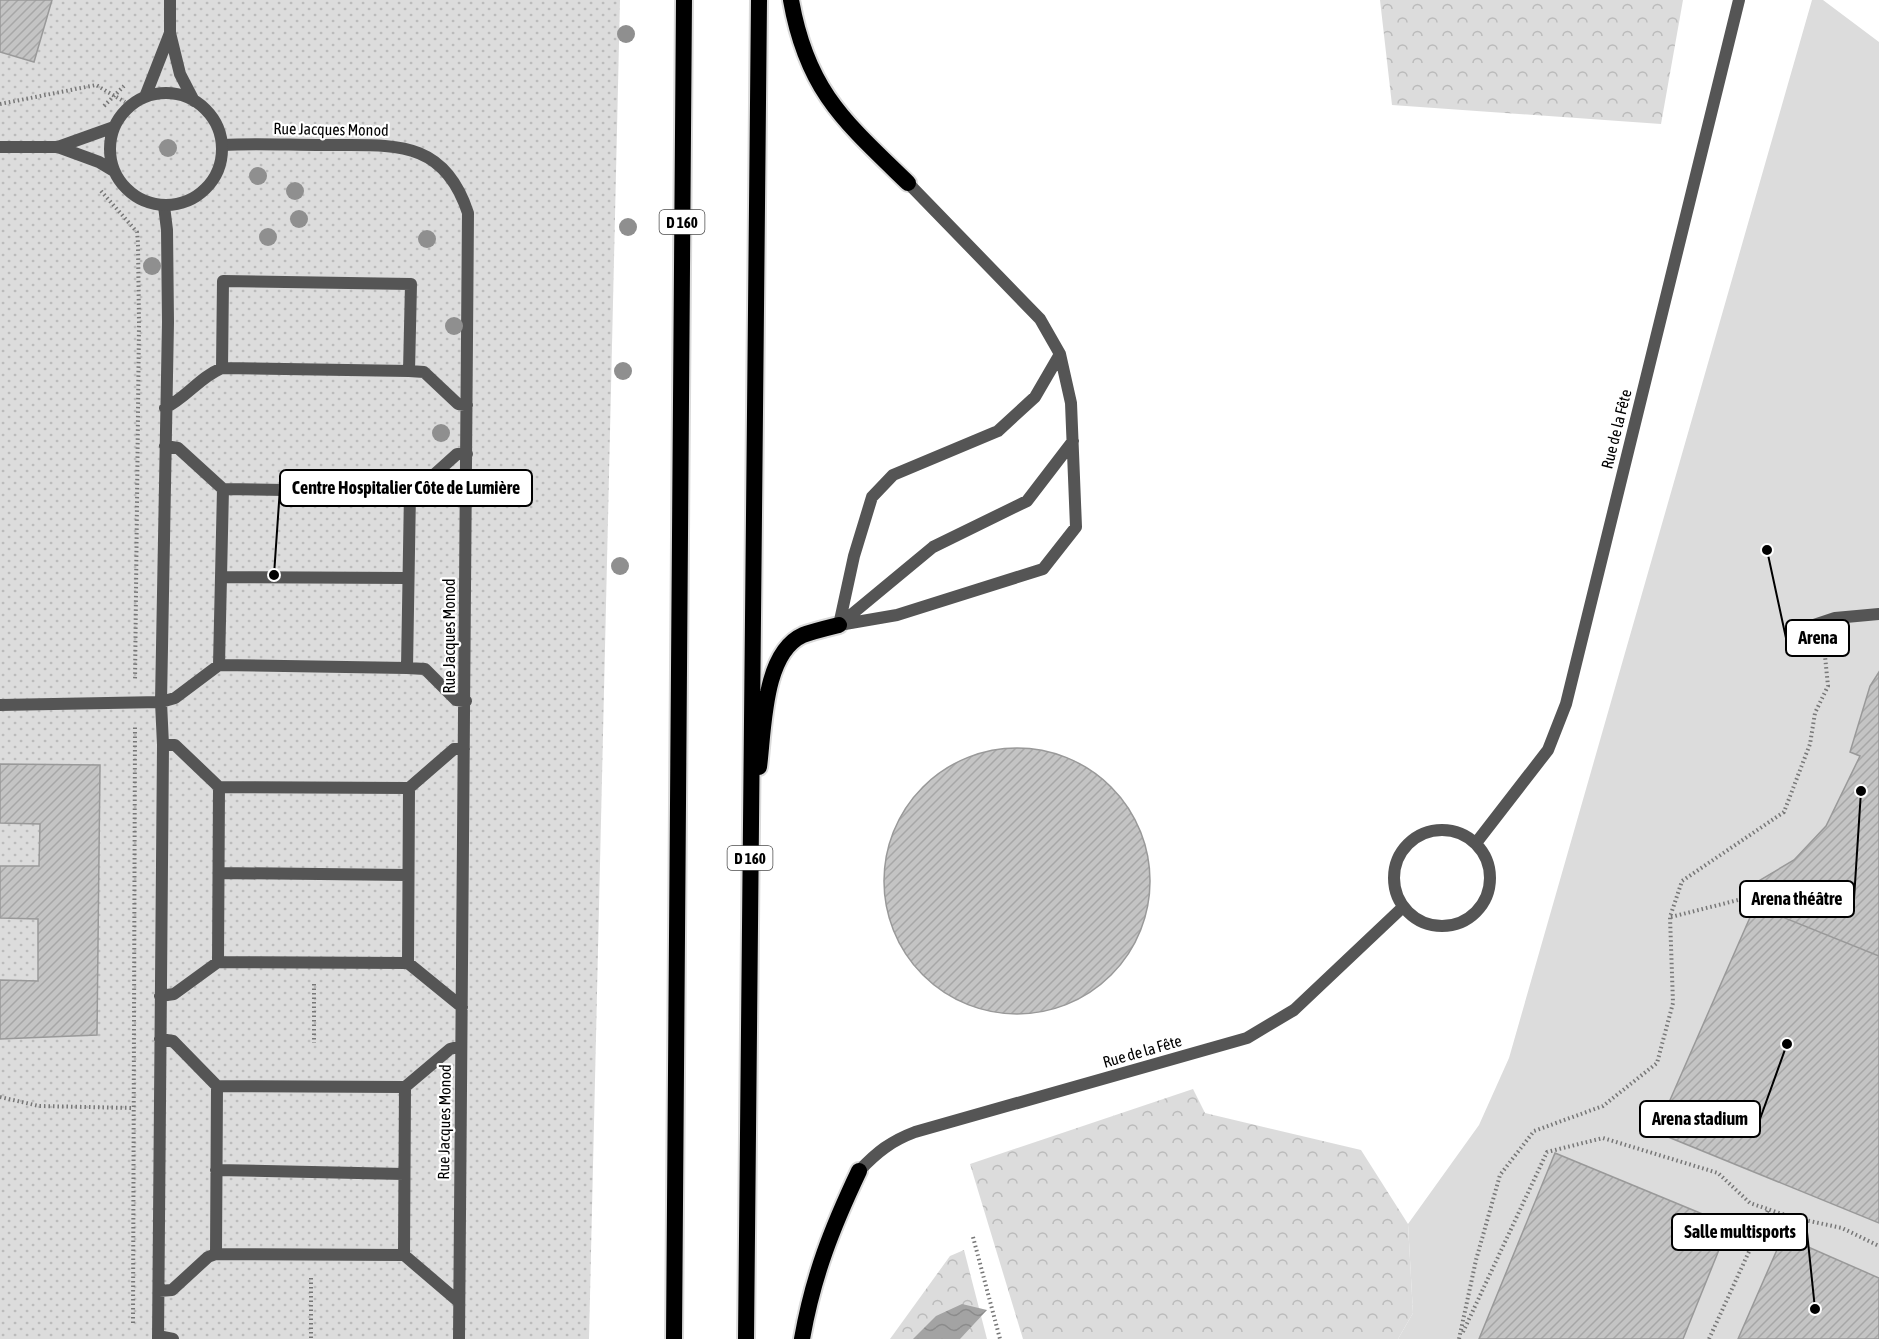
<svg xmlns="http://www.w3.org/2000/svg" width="1879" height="1339" viewBox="0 0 1879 1339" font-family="'Asap Condensed',sans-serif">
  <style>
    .grass { fill: url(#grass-dots) }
    .forest { fill: url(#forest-crowns) }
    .park { fill: #dcdcdc }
    .water { fill: url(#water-waves) }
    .building { fill: url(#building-hatch); stroke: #999; stroke-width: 1.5 }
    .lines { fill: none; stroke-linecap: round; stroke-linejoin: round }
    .trunk-casing { stroke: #dbdbdb; stroke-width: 20 }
    .path { stroke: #777; stroke-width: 4; stroke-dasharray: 1.5 3; stroke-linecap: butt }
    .service { stroke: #555; stroke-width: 12 }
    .minor { stroke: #555; stroke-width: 12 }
    .trunk { stroke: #000; stroke-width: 16 }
    .tree { fill: #8f8f8f }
    .labels { text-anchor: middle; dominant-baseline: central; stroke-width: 4.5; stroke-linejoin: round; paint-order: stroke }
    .shield { fill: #fff; stroke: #4c4c4c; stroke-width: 1.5 }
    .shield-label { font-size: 15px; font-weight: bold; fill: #000 }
    .street-label { font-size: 16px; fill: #000; stroke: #fff }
    .leader { fill: none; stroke: #000; stroke-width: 2 }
    .callout-dot { fill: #000; stroke: #fff; stroke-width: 2 }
    .callout { fill: #fff; stroke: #000; stroke-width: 2 }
    .callout-label { font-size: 18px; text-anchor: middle; font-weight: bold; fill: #000 }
  </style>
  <defs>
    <pattern id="grass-dots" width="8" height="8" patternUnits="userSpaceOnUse" patternTransform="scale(1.5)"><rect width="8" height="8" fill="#dcdcdc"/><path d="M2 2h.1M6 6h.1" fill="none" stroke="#bbb" stroke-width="1.8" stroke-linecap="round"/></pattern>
    <pattern id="forest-crowns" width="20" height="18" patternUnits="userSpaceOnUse" patternTransform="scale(1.5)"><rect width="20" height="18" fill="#dcdcdc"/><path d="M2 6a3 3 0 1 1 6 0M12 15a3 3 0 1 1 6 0" fill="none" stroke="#bbb"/></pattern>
    <pattern id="water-waves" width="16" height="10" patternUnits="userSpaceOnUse" patternTransform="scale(1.5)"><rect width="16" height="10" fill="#a3a3a3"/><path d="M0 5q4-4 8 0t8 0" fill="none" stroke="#8b8b8b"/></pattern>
    <pattern id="building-hatch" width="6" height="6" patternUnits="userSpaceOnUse" patternTransform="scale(1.5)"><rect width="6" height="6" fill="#c4c4c4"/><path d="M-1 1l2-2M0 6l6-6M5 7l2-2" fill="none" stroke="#a7a7a7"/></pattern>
  </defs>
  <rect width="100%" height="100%" fill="#fff"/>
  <path class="grass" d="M0 0H620L589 1339H0Z"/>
  <path class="forest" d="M1380 0H1683L1661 124 1392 105Z
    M1193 1089 1205 1113 1361 1150 1408 1224 1413 1313 1398 1339H1023L970 1164Z
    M964 1250 987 1339H890L950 1256Z"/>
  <path class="park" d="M1812 0H1823L1879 42V1339H1398L1413 1313 1408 1224 1479 1125 1509 1058Z"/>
  <path class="water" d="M962 1304 987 1310 960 1339H913L936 1316Z"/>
  <path class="building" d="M0 0H52L34 62 0 52Z
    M1879 672V956L1755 906 1750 886 1794 860 1826 826 1860 756 1850 752 1870 686Z
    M884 881a133 133 0 1 1 266 0a133 133 0 1 1-266 0Z
    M0 764 100 765 97 1035 0 1039V980L38 981V919L0 918V866H39L40 824 0 823Z
    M1755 906 1879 956V1223L1656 1132Z
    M1555 1153 1729 1225 1683 1339H1479Z
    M1783 1236 1879 1278V1339H1738Z"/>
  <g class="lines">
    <defs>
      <path id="trunk" d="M791 0C807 91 845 122 908 183
        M759 767C764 729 763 653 803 635 814 631 827 628 839 625
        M674 1339 684 0
        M746 1339 759 0
        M802 1339C813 1276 832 1228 859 1171"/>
    </defs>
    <use href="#trunk" class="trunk-casing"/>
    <path class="path" d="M0 104 96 85 125 102
      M104 106 124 86
      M101 191 137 232 138 243 139 323 135 681
      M1671 917 1742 899
      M314 984V1043
      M0 1097 39 1106 133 1108
      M973 1237 1000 1339
      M133 1323 135 725
      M1463 1332 1547 1152 1603 1138 1718 1173 1750 1203 1791 1217 1842 1228 1879 1246
      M311 1338V1276
      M1459 1339 1476 1260 1500 1175 1534 1131 1603 1106 1657 1063 1673 1003 1670 917 1682 881 1784 812 1810 744 1815 713 1828 686 1824 646
      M1709 1339 1768 1210"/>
    <path class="service" d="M222 145C255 143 289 145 323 145 390 146 443 136 468 213L459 1339
      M223 281 411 284 409 371 222 368Z
      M409 371 424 372 458 404 467 405
      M165 408C186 398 200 377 222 368
      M165 446 178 448 223 489
      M410 492 407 668 219 665 223 489 410 492 416 491 457 454H467
      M221 577 408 578
      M840 624 933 547 1027 501 1073 441
      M839 625 897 615 1043 569 1076 527 1071 403 1060 354 1040 319 908 183
      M839 625 854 556 872 497 893 475 998 431 1035 397 1060 354
      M1802 629 1835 618 1879 614
      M407 668 425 669 456 700 466 701
      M0 705 161 702 175 698 219 665
      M163 745H175L219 787
      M409 788 454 749H464
      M219 873 408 875
      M408 963 409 788 219 787 218 962 408 963 462 1007
      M160 996 174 994 218 962
      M160 1039 173 1041 217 1086 216 1254 404 1255 405 1087 217 1086
      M405 1087 450 1049 461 1046
      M216 1170 404 1174
      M404 1255 459 1302
      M159 1291 172 1290 208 1257 216 1254
      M158 1336 173 1339
      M158 1339 163 745 161 702 168 322 167 230 164 206"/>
    <path class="minor" d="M170 33V0
      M110 149a56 56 0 1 1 112 0a56 56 0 1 1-112 0Z
      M145 97 170 33 180 74 194 101
      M0 147H58L114 127
      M58 147 99 162 114 171
      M1394 878a48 48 0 1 1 96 0a48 48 0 1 1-96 0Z
      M1476 843 1548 750 1566 704 1739 0
      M859 1171C877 1152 891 1141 915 1132L1247 1038 1294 1010 1403 907"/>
    <use href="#trunk" class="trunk"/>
  </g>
  <g class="tree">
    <circle cx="626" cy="34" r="9"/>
    <circle cx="168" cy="148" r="9"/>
    <circle cx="258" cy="176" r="9"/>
    <circle cx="295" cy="191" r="9"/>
    <circle cx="299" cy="219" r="9"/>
    <circle cx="628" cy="227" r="9"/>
    <circle cx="268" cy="237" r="9"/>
    <circle cx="427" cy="239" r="9"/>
    <circle cx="152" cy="266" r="9"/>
    <circle cx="454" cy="326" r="9"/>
    <circle cx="623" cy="371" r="9"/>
    <circle cx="441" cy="433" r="9"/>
    <circle cx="620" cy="566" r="9"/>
  </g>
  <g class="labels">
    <g class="shield">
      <rect x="659.5" y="210" width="45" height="24" rx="4.5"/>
      <rect x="727.5" y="846" width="45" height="24" rx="4.5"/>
    </g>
    <g class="shield-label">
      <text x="682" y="222">D 160</text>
      <text x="750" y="858">D 160</text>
    </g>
    <g class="street-label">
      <text transform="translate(331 129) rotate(1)">Rue Jacques Monod</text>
      <text transform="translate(1616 429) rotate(-76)">Rue de la Fête</text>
      <text transform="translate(449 636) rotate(-90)">Rue Jacques Monod</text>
      <text transform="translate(1142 1051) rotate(-16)">Rue de la Fête</text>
      <text transform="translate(444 1122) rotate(-89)">Rue Jacques Monod</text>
    </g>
  </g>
  <path class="leader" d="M274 575L280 488M1767 550L1786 638M1861 791L1854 899M1787 1044L1760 1119M1815 1309L1807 1232"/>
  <g class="callout-dot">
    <circle cx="274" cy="575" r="6"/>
    <circle cx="1767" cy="550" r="6"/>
    <circle cx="1861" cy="791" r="6"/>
    <circle cx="1787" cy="1044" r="6"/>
    <circle cx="1815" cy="1309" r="6"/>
  </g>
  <g class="callout">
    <rect x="280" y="470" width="252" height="36" rx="6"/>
    <rect x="1786" y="620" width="63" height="36" rx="6"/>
    <rect x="1740" y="881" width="114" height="36" rx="6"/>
    <rect x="1640" y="1101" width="120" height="36" rx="6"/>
    <rect x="1672" y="1214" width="135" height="36" rx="6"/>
  </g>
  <g class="callout-label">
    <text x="406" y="494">Centre Hospitalier Côte de Lumière</text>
    <text x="1818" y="644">Arena</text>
    <text x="1797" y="905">Arena théâtre</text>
    <text x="1700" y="1125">Arena stadium</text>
    <text x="1740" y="1238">Salle multisports</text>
  </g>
</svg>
